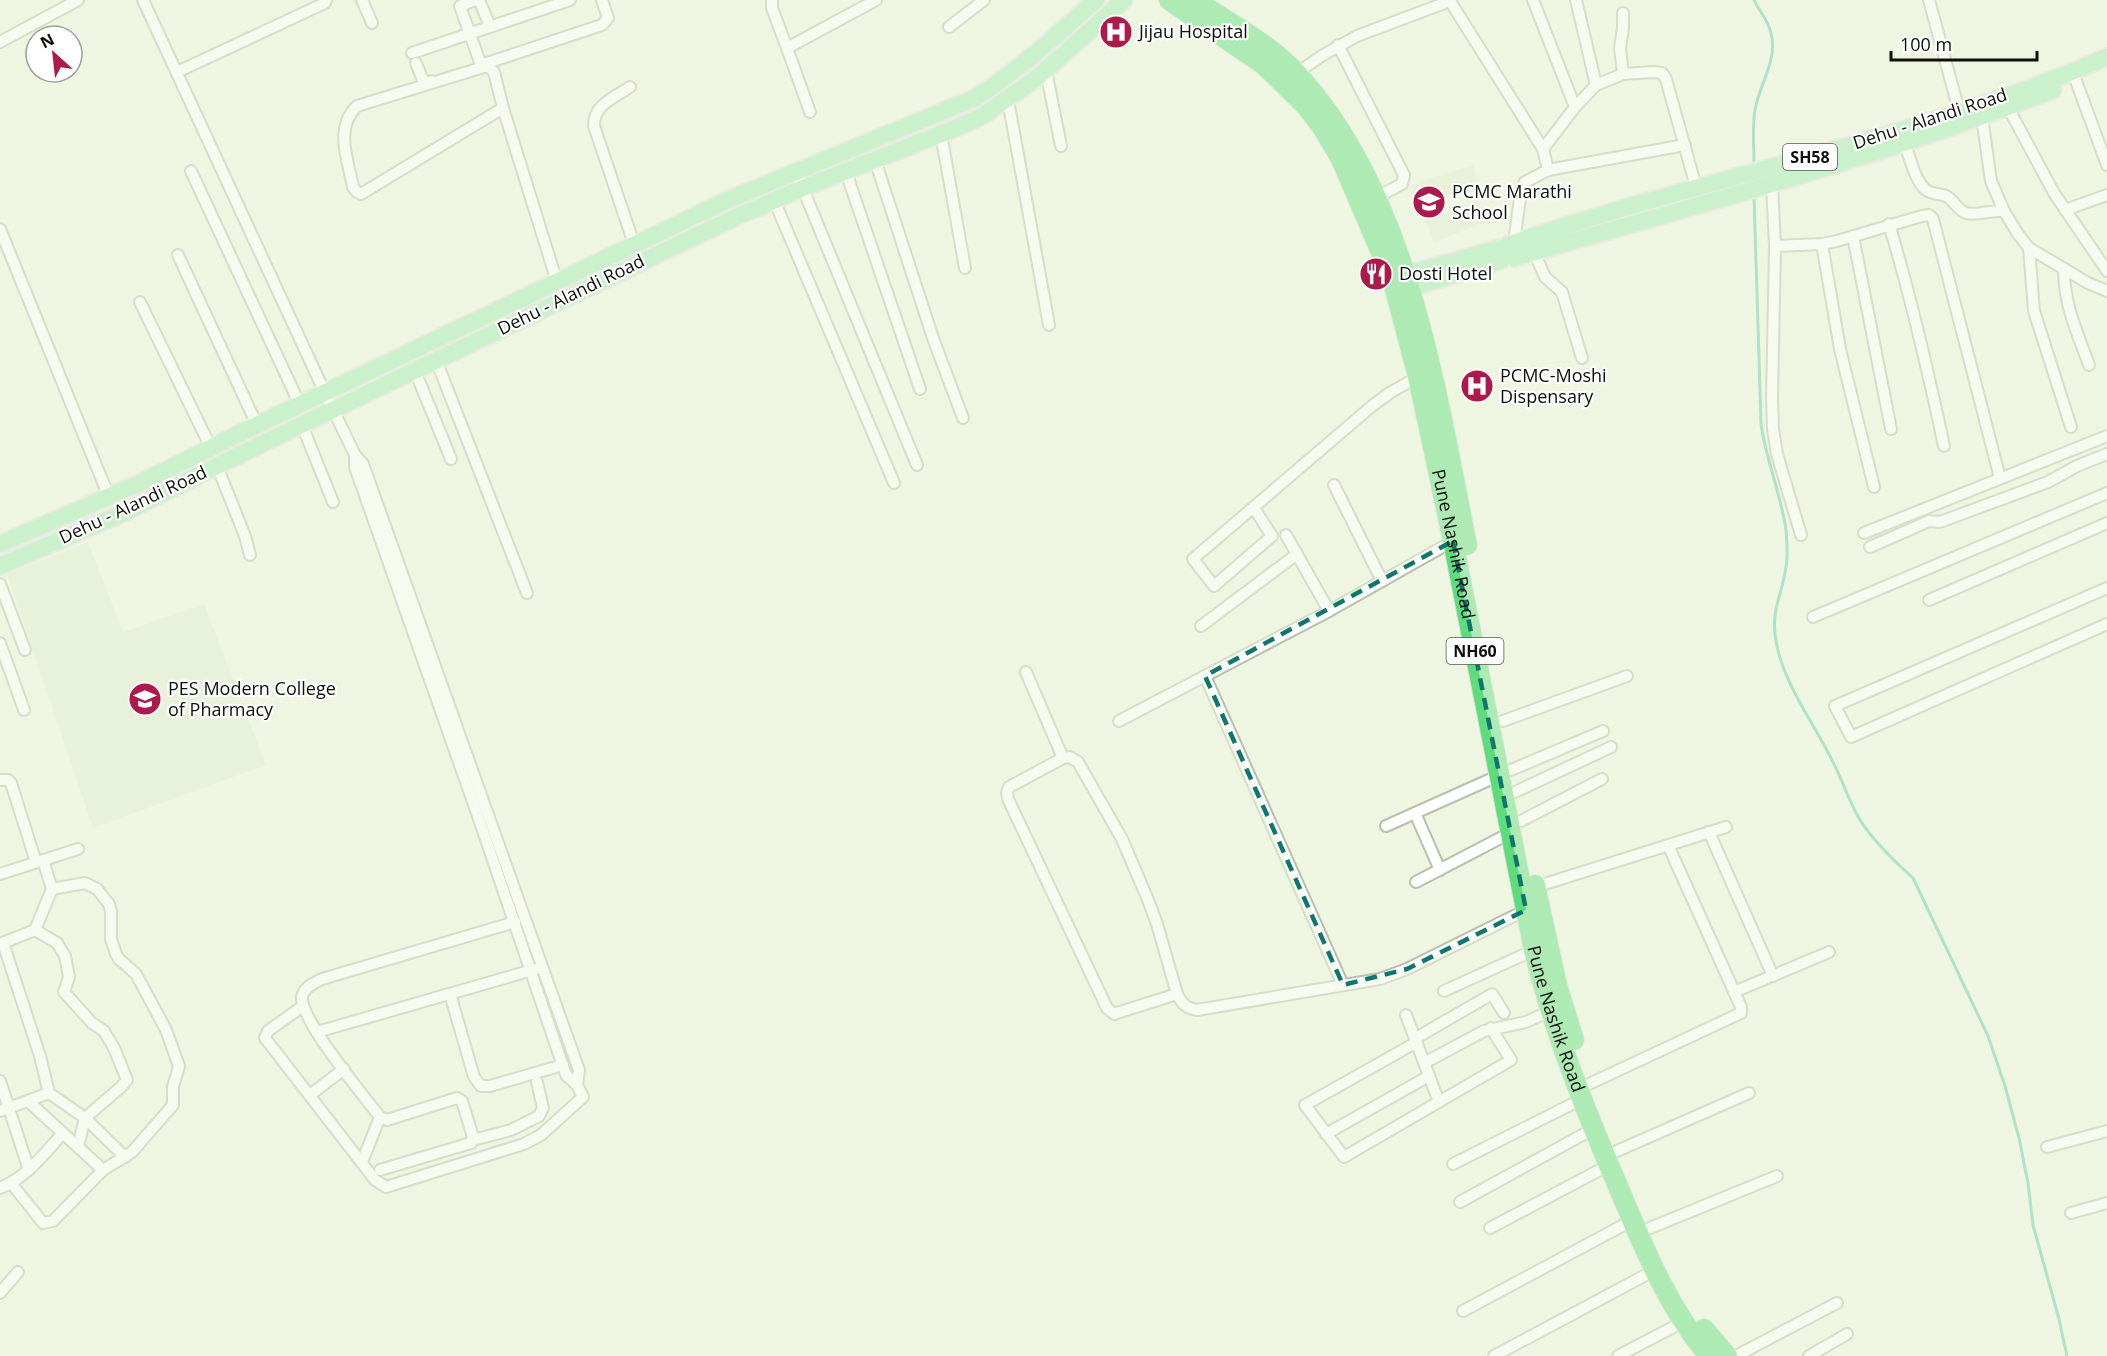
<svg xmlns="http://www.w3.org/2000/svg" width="2107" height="1356" font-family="'Open Sans',sans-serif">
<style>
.built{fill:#e1ecd1}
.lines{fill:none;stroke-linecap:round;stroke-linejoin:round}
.stream{stroke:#64c7aa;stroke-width:3}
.street-casing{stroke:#b8c0ac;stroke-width:14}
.primary-casing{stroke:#dddedd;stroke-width:20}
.highway-casing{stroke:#dddedd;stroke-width:22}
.street{stroke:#fff;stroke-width:10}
.primary{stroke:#9eeab0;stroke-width:16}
.highway{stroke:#5edc7c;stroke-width:20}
.marked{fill:none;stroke:#0f766e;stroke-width:4.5;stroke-dasharray:12 8;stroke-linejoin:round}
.labels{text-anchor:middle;stroke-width:4.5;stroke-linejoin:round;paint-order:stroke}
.shield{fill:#fff;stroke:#565853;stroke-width:1.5}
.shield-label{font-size:16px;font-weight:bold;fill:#0d1009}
.poi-label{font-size:18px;fill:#0d1009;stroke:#fff;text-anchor:start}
.street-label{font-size:18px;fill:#0d1009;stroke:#fff}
</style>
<rect width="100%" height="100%" fill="#eef6e2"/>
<g class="built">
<polygon points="1473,165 1477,182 1440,199 1444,214 1467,208 1466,204 1478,200 1481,208 1488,207 1494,219 1434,242 1411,185"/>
<polygon points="88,542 123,632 204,604 266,765 93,828 7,574"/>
</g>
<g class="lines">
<g class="stream">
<path d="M1754,0C1759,11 1768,20 1771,33C1778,60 1760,83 1755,109C1752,128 1754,146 1754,165"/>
<path d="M1754,196L1761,424C1766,460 1781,494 1786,530C1787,542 1788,556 1786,567C1783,591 1772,608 1775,634C1780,680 1813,721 1833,762C1843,781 1849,802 1860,820C1874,842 1894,861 1913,878L1988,1036L2005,1086L2019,1138L2028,1183L2033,1225L2059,1319L2067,1356"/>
</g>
<defs>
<g id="street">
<polyline points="143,0 325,393 355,455 363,464 579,1070 577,1085"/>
<polyline points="362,0 372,23"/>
<polyline points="475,0 460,6 481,65"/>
<polyline points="479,0 490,26"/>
<polyline points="772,0 772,8 787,48 876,0"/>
<polyline points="1533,0 1575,107 1543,149"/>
<polyline points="1576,0 1596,85"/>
<polyline points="1929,0 1961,118"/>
<polyline points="949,27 984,0"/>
<polyline points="0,42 78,0"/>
<polyline points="1338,45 1404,175 1402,184 1375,198"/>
<polyline points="787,48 810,112"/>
<polyline points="412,53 570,0"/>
<polyline points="416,63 424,83 432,81"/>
<polyline points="481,65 602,25 608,18 602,0"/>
<polyline points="1046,71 1061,146"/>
<polyline points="177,72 325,3 326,0"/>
<polyline points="1297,73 1323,55 1357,36 1450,1 1543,149 1548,170 1525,182 1521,190 1514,243"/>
<polyline points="1623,74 1653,72 1662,73 1666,79 1696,187"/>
<polyline points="2076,81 2107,165"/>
<path d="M630,87C615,97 593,105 594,126L634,244"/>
<polyline points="1008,100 1049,325"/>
<polyline points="2005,102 2054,193 2107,271"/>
<polyline points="1575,107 1596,85 1623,74 1620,48 1623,28 1623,13"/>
<path d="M503,108L494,72L487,66L357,106C334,128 348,160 353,187L357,192L361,194L503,108L557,282"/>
<polyline points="1982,117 1991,181 2004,211 2018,234 2029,248 2088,283 2107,291"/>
<polyline points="941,134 965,268"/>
<path d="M1904,142C1910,156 1914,180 1926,190C1933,195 1941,193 1948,197C1955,202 1958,210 1966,213C1975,216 1992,210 2004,211"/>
<polyline points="875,160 934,341 963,418"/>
<polyline points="1548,170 1685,145"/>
<polyline points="191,171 300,405"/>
<polyline points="796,172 917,465"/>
<polyline points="846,172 920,389"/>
<polyline points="1772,183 1775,246"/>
<polyline points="774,200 894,483"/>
<polyline points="2065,210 2107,195"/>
<path d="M1889,224C1911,297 1928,371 1944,446"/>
<polyline points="0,229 109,497"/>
<polyline points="1853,236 1891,429"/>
<polyline points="1822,244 1840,349 1874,487"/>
<polyline points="2029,248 2034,311 2071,427"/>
<polyline points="1534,252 1545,277 1562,292 1582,358"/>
<polyline points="178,255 257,425"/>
<path d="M2064,269C2064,305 2077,332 2089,365"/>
<polyline points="140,302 211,448"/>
<polyline points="436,360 527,593"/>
<polyline points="415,371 451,459"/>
<polyline points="302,425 333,502"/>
<polyline points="217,466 245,536 250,555"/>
<polyline points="1334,485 1382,581"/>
<polyline points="1254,508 1272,536 1214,586 1193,559 1372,406 1391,392 1418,377"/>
<polyline points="1864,533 2107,436"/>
<polyline points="1286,535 1329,611"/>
<polyline points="1801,535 1777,454 1773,429 1772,399 1775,246 1822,244 1837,241 1922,216 1929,215 1933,219 2000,478"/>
<polyline points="1870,547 1929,521 1940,522 2048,482 2077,466 2107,454"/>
<polyline points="0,584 25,650"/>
<polyline points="2107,588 1835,706 1851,737 2107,624"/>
<polyline points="1929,600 2107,523"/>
<polyline points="1813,617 2107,493"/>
<polyline points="1201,626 1297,554"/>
<polyline points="0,643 24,710"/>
<polyline points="1026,672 1063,758"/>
<polyline points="1205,676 1343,985"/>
<polyline points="1119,721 1329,611 1453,541"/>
<polyline points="1503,721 1627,676"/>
<polyline points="1511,770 1603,731"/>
<polyline points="0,780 8,780 11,783 36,862"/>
<polyline points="1515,792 1611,747"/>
<polyline points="1415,813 1440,870"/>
<polyline points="1521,821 1602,779"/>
<polyline points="1386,826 1500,775"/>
<polyline points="1709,832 1773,976"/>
<polyline points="0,874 78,849"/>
<polyline points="1416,882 1510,833"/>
<polyline points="1535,887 1726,827"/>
<polyline points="35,930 57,943 65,956 69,977 64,992 92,1023 104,1031 114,1048 127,1080 121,1087 85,1118 78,1147"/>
<polyline points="0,944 35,930 52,889 43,860"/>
<polyline points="1444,991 1534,950"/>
<polyline points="1734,992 1829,952"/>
<polyline points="450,994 474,1077 481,1086 490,1086 563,1065"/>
<path d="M1177,994L1120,1012L1114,1014L1107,1008L1008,799L1007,792L1009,787L1063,758L1070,757L1078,762L1122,839L1148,900L1157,924L1177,994C1182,1004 1186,1008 1197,1010L1380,979L1407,969L1526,910"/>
<polyline points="303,1006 268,1031 265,1038 375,1180 386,1187 524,1144 541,1135 583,1097 577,1085 566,1075 479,819 355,467 355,455"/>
<polyline points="1406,1015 1439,1102"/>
<polyline points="317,1032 536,969"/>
<polyline points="1416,1038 1492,994 1504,1013"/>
<polyline points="1417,1042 1305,1105 1344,1157 1511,1060 1491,1028"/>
<polyline points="1424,1063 1484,1031 1526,1022 1550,1011"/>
<polyline points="0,1081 29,1170"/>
<polyline points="1589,1084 1741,1013 1741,1007 1668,845"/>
<polyline points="49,1093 85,1118 125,1157"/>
<polyline points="310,1095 344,1069"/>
<polyline points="28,1101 103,1170"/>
<polyline points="0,1111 49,1093 40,1056 3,943"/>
<polyline points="1326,1134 1429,1076"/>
<polyline points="473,1140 511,1130 539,1116 543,1108 537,1082"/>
<polyline points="2047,1147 2107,1131"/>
<polyline points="1617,1151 1749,1093"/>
<polyline points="362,1162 380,1117"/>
<polyline points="1453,1164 1582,1099"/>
<path d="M380,1170L471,1143L473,1137L462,1101L457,1098L387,1120L380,1117C364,1096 300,1020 302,997C303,988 314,983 322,979L515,922"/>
<polyline points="11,1183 43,1223 53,1221 103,1170 132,1152 173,1105 173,1087 179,1066 166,1030 136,974 119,959 116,954 111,939 111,912 109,904 97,889 85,883 52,889"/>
<path d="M0,1188C26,1178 45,1153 63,1133"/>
<polyline points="1460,1202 1593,1129"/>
<polyline points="2071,1213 2107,1203"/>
<polyline points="1490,1228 1609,1165"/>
<polyline points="1650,1228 1777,1176"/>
<polyline points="0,1293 18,1272"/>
<polyline points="1463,1311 1633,1220"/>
<polyline points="1494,1356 1655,1270"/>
<polyline points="1618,1356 1683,1322"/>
<polyline points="1736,1356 1837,1303"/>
<polyline points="1809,1356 1847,1334"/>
</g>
<g id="primary">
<path d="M1508,245C1706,176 1915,141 2107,57"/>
<path d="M1514,258C1694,206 1877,158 2053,90"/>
<polyline points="1393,278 1501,248"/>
<polyline points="1397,292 1502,260"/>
<path d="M0,544L142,482L257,425L728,200L975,98C1019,70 1057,35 1096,0"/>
<polyline points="0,566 123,513 251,449 736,217 803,188 954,129 984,115 1038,77 1124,0"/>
</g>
<g id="highway">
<path id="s1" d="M1169,0L1264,65L1305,105L1322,127L1341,159L1392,278L1418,377L1453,541L1534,950C1554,1033 1586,1112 1620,1191C1644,1248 1668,1308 1709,1356"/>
<path d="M1195,0C1229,23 1270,44 1298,75C1408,194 1436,391 1467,545"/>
<polyline points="1535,885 1557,985 1574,1040"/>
<polyline points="1704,1329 1727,1356"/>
</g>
</defs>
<use href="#street" class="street-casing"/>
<use href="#primary" class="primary-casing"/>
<use href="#highway" class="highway-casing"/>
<use href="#street" class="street"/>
<use href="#primary" class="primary"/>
<use href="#highway" class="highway"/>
</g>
<path d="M0 0H2107V1356H0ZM1453,541L1526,910L1407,969L1343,985L1205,676Z" fill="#eef6e2" fill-opacity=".55" fill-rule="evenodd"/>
<path class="marked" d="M1453,541L1526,910L1407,969L1343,985L1205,676Z"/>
<defs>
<symbol id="hospital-disc" viewBox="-11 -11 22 22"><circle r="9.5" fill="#ac1a4c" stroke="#fff"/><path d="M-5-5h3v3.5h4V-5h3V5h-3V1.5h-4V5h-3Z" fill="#fff"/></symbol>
<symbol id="school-disc" viewBox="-11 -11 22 22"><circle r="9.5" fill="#ac1a4c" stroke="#fff"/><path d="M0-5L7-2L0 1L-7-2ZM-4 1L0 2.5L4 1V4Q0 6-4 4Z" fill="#fff"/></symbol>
<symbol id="restaurant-disc" viewBox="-11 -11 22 22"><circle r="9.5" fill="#ac1a4c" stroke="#fff"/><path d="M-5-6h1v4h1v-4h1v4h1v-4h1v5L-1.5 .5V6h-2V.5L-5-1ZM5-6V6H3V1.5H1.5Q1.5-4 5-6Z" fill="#fff"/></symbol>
<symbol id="university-disc" viewBox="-11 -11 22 22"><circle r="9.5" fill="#ac1a4c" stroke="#fff"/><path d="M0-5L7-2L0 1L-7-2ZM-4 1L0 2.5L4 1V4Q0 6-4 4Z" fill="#fff"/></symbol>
</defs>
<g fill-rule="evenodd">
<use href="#hospital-disc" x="1097" y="13" width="38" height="38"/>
<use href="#school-disc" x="1410" y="183" width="38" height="38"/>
<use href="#restaurant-disc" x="1357" y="255" width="38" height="38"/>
<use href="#hospital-disc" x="1458" y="367" width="38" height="38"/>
<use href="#university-disc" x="126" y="680" width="38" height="38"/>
</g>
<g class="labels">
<g class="shield">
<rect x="1783" y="144" width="54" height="26" rx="4.5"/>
<rect x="1446.5" y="638" width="57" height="26" rx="4.5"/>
</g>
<g class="shield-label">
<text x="1810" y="163">SH58</text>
<text x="1475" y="657">NH60</text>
</g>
<g class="poi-label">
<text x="1139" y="38">Jijau Hospital</text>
<text x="1452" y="198">PCMC Marathi<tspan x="1452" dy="21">School</tspan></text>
<text x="1399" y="280">Dosti Hotel</text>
<text x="1500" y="382">PCMC-Moshi<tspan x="1500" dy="21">Dispensary</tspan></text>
<text x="168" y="695">PES Modern College<tspan x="168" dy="21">of Pharmacy</tspan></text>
</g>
<g class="street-label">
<text transform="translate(1930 119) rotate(-18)" y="6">Dehu - Alandi Road</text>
<text transform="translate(571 295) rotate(-26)" y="6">Dehu - Alandi Road</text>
<text transform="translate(133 505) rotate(-25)" y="6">Dehu - Alandi Road</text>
<text dy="6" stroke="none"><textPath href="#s1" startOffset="640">Pune Nashik Road</textPath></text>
<text dy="6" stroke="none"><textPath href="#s1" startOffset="1126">Pune Nashik Road</textPath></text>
</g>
</g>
<g transform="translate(54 54) rotate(333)"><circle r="28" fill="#ffffff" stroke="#9e9f9d" stroke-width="1.5"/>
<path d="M0-4.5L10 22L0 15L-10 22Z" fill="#ac1a4c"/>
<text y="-9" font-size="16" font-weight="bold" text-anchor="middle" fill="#0d1009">N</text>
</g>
<path d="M1891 51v9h146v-9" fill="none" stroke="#0d1009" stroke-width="3"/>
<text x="1900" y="51" font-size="18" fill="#0d1009" stroke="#ffffff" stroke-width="4.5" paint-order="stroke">100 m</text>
</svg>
